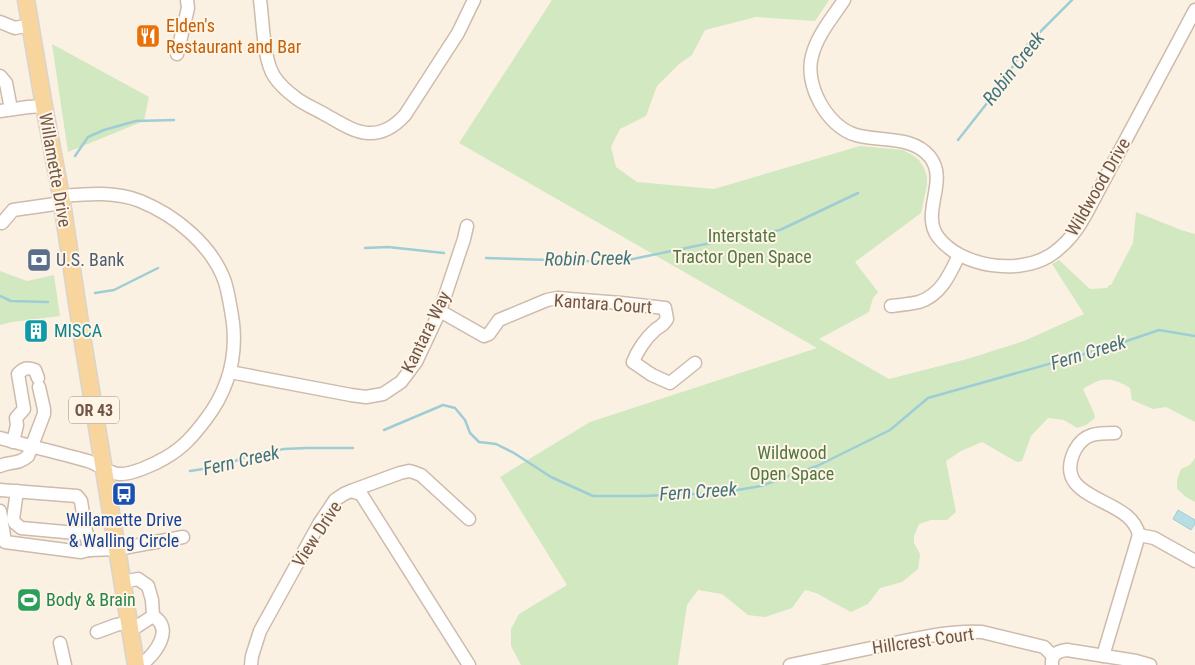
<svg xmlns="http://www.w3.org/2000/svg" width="1195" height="665" font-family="'Roboto Condensed',sans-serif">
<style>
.green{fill:#d1e8c1}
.water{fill:#b7dee3;stroke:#9ecdd5}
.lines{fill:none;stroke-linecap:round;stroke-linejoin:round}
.stream{stroke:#9ecdd5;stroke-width:2.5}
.minor-casing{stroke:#cebbac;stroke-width:15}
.major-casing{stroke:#dad3d0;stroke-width:19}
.minor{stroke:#fff;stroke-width:12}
.major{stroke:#f8d59c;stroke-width:16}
.labels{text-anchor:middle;stroke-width:4;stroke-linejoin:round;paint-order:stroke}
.shield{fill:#fef5e7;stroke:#9b8678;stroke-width:1}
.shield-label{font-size:16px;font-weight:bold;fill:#715749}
.food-label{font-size:18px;fill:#c56008;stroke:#fef5e7;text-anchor:start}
.street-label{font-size:18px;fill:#715749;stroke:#fef5e7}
.park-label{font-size:18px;fill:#527742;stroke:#fef5e7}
.service-label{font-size:18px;fill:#4e5e75;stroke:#fef5e7;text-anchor:start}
.culture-label{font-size:18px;fill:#0d838f;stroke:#fef5e7;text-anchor:start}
.transit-label{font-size:18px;fill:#164399;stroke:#fef5e7}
.leisure-label{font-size:18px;fill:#27864d;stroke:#fef5e7;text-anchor:start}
.water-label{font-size:19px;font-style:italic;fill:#41747e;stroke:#fef5e7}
</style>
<rect width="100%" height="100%" fill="#fbf1e2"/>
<g class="green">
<path d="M552,0H829L815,21L756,17L705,30L692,55L679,64L657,86L646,116L620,129L611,147L616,167L637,182L714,189L860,146L903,150L914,156L919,160L924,168L927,177V185L921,213L855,262L878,292L873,298L869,312L819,339L889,379L967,359L1024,341L1084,314L1052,264L1059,260L1090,289L1107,288L1109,285H1111L1133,243L1136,212L1181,230L1195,234V422L1166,407L1153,409L1132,400L1130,388C1110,376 1102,377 1083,389L1094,413L1095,418L1086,425L1077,428L1064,420L1048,418L1031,436L1022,461L1018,462L1015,461L982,442L961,451L946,461L956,512L947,520H931L919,524L914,536V543L920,554L918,569L902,582L880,588L868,604L851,612L816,593L805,590L792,608L765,617L748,615L722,594L698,590L687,605L678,665H521L511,646V629L519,614L567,585L500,477L590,422L817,348L459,143Z"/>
<polygon points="52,44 149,97 144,121 68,152"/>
<polygon points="0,271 27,281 54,275 60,316 12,322 0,325"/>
<polygon points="1195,458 1195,502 1186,497 1177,489 1177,480 1181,469 1190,465"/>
</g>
<polygon class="water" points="1178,510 1195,520 1195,524 1191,530 1173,519"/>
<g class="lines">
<g class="stream">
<polyline points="958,140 995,93 1027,45 1072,0"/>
<polyline points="75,156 88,137 104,130 136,121 174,120"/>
<polyline points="365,248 388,247 444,253"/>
<polyline points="486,258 618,262 730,239 780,230 858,193"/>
<polyline points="95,293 114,290 158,268"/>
<polyline points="0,296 11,301 48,302"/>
<polyline points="384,430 443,405 455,408 465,420 470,433 479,442 496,444 514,453 551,477 593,496 641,496 720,493 761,486 817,466 890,430 928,398 1109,347 1159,330 1195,336"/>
<polyline points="190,471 223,466 252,454 284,449 307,448 353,448"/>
</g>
<defs>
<g id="minor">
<path d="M260,0C263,20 263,59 274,76C279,84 288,92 296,98C305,105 316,109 326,115C339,122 353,132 368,133C383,134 395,126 405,115L458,33L474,0"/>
<path d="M844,0C833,17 817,35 812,56C804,84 827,127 856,135C880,142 912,135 930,157C949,181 920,213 938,237C961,267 1017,275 1049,256C1065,246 1077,231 1086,214L1195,10"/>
<polyline points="0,22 15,28 30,25"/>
<polyline points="177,54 188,8 187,0"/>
<polyline points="0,76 6,83 11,109"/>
<polyline points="0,111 28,107 44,106"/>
<polyline points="2,223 13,210 62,203"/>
<path d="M891,306C900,305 910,304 919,302C941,295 950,274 959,255"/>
<path d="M440,311L484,336L489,334L499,320L547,300L557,298L621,303L665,308L667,319C662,327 661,325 655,330C646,338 637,351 633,362L652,375L670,383L695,363"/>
<polyline points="230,372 351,395 366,397 383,394 401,382 416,362 440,311 464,239 467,226"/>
<path d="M1115,433C1097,433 1084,433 1075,450C1054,492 1105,497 1127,516C1133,521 1137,527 1139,535"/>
<path d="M0,438C29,446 59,453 88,461C97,464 111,474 119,474C131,475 155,464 165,458C183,448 194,435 206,419C228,390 237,359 233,323C231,309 229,296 225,282C212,245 175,215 140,201C115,191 86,194 61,196"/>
<path d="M13,442L17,425L16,418L24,409L18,374C24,368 27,367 35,370L38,378"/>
<path d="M0,466C11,461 18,465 28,456L44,414V409L39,387"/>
<polyline points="0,490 77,496 81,501 89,550"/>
<polyline points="17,491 13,519 15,523 21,528 87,534"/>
<polyline points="351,491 400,473 409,471 413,472 421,475 469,519"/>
<polyline points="0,511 5,542 81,552 89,550 117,549 183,537"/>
<polyline points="1139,535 1154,538 1195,561"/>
<polyline points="122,582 138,579 148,586 152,600 153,616"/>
<path d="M130,631L153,616C175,629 155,654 141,665"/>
<polyline points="97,632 116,625 129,622"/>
<polyline points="60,643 65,665"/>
<polyline points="1103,656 1139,535"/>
<polyline points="251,665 252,656 260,631 319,524 335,500 344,494 351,491 361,494 469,665"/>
<path d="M790,665C825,658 860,650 895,643C923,637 953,630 982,632L1044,647L1053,656"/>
<path d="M1052,665C1051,655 1057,651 1067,650L1136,661L1150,665"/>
</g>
<polyline id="major" points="26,0 44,106 61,196 82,336 136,665"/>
</defs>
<use href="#minor" class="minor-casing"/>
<use href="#major" class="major-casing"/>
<use href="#minor" class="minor"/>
<use href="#major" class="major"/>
</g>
<defs>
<symbol id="restaurant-square" viewBox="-11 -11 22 22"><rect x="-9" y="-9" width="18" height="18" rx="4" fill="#e8710a" stroke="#fef5e7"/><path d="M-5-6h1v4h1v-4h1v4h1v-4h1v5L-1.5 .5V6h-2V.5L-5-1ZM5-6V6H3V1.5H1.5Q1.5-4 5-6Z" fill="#fff"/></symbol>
<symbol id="bank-square" viewBox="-11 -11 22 22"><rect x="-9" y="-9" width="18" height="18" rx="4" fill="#5c6f8a" stroke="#fef5e7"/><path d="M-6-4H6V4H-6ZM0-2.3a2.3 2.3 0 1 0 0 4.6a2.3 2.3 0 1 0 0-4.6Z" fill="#fff"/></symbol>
<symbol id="building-square" viewBox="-11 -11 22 22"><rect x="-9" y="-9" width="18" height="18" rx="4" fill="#0f9aa8" stroke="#fef5e7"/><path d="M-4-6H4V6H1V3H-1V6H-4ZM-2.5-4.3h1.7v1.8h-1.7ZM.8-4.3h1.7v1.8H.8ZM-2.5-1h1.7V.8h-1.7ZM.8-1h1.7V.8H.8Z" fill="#fff"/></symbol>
<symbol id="bus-square" viewBox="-11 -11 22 22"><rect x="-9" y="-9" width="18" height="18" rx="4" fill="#1a4fb4" stroke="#fef5e7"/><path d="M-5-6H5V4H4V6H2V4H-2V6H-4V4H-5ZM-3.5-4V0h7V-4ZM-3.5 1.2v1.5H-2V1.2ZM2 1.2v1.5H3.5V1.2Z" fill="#fff"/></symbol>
<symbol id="stadium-square" viewBox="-11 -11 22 22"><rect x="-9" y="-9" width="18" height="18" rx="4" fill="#2e9e5b" stroke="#fef5e7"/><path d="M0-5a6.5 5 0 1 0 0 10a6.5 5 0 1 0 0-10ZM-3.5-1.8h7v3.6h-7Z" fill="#fff"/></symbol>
</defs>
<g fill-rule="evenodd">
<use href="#restaurant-square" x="134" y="22" width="28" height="28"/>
<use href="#bank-square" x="25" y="246" width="28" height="28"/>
<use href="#building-square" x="22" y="317" width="28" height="28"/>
<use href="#bus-square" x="110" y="480" width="28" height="28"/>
<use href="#stadium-square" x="15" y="586" width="28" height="28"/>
</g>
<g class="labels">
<rect class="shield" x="69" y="396.5" width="50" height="27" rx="4"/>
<g class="shield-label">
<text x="94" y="416">OR 43</text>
</g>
<g class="food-label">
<text x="166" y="32">Elden's<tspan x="166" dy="21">Restaurant and Bar</tspan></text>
</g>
<g class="street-label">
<text transform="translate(55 170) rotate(80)" y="6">Willamette Drive</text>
<text transform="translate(1098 187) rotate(-60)" y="6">Wildwood Drive</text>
<text transform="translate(603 304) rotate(4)" y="6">Kantara Court</text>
<text transform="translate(426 332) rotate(-64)" y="6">Kantara Way</text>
<text transform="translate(317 534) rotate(-57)" y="6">View Drive</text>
<text transform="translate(923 641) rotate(-8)" y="6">Hillcrest Court</text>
</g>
<g class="park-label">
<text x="742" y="242">Interstate<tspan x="742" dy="21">Tractor Open Space</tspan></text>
<text x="792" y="459">Wildwood<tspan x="792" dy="21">Open Space</tspan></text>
</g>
<g class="service-label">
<text x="56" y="266">U.S. Bank</text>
</g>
<g class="culture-label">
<text x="54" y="337">MISCA</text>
</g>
<g class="transit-label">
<text x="124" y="526">Willamette Drive<tspan x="124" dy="21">&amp; Walling Circle</tspan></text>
</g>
<g class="leisure-label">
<text x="46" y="606">Body &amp; Brain</text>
</g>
<g class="water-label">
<text transform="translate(1013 68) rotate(-52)" y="7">Robin Creek</text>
<text transform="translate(588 258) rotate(-1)" y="7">Robin Creek</text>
<text transform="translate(1088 352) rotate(-17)" y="7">Fern Creek</text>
<text transform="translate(241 460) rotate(-13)" y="7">Fern Creek</text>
<text transform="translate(698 491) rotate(-4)" y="7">Fern Creek</text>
</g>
</g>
</svg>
